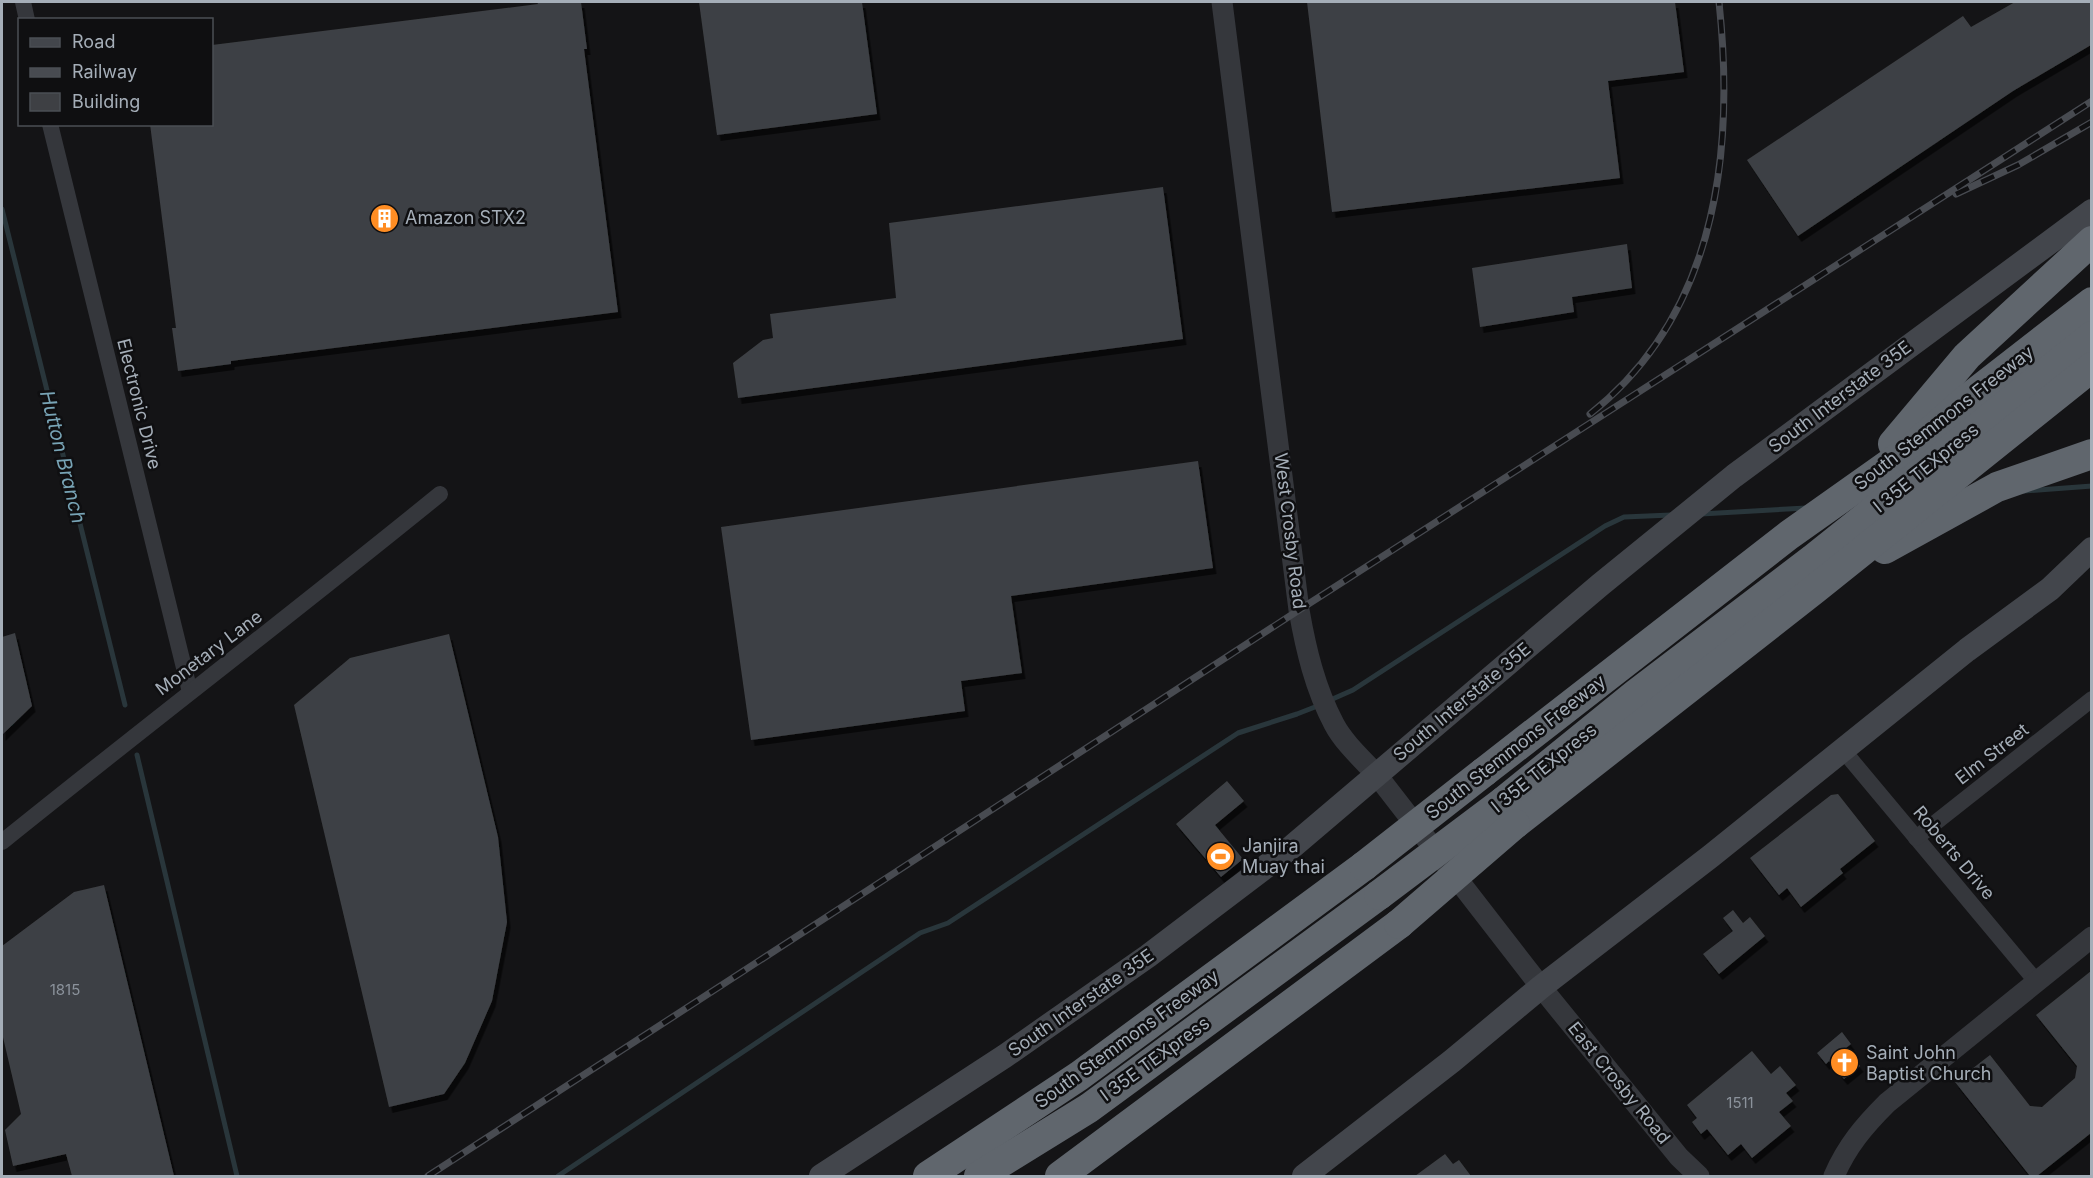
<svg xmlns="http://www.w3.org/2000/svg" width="2093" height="1178" font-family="Inter,sans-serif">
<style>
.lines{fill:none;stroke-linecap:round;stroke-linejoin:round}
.stream{stroke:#29363b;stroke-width:5}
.building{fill:#3e4044;filter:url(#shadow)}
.minor{stroke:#35373c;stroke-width:16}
.tertiary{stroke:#35373c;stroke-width:21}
.secondary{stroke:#43464c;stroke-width:24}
.motorway{stroke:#60666d;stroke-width:30}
.rail-casing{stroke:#484b51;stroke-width:7}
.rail{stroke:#0f0f11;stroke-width:4.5;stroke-dasharray:14;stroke-linecap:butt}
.motorway-bridge{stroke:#60666d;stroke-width:30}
.labels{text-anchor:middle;stroke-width:5;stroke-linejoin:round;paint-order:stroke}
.number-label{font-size:15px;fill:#8b929b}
.poi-label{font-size:18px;fill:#a5aeb8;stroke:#0f0f11;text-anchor:start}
.street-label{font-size:18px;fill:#a5aeb8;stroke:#0f0f11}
.water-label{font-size:20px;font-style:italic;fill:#78a4b6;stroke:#0f0f11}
</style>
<defs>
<filter id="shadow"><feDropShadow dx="3.5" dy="6" stdDeviation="0" flood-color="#0009"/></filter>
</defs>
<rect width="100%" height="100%" fill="#141416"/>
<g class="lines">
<g class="stream">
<polyline points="2,209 125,705"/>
<polyline points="2024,491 2092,486"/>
<polyline points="1701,514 1806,508"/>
<polyline points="1328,701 1353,690 1605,526 1624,517 1671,515"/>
<polyline points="137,755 237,1176"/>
<polyline points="558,1176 920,933 948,923 1238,733 1297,714 1320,705"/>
</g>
</g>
<g class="building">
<polygon points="537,2 581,2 587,49 584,49 618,312 231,361 231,364 178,371 172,328 176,328 150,124 212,124 212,45 538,4"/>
<polygon points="699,2 862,2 877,114 717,135"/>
<polygon points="1307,2 1675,2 1684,72 1608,81 1620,178 1332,212"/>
<polygon points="2015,2 2091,2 2091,45 2013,91 1798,236 1747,160 1963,16 1971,27"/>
<polygon points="1163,187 1183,339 738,398 733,363 763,340 773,338 770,314 896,298 889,223"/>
<polygon points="1627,244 1632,288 1572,297 1574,312 1480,327 1472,268"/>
<polygon points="1198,461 1213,568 1011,596 1022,673 961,681 965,711 751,740 721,527"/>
<polygon points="15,633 32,706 2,735 2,637"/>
<polygon points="449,634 498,837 507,922 492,1001 465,1063 444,1094 389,1107 294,705 350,658"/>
<polygon points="1227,781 1244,801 1215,825 1243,859 1221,877 1176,824"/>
<polygon points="1838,794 1875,841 1840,869 1843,873 1801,907 1787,888 1779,895 1750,858 1831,795"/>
<polygon points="104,885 174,1176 72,1176 66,1154 13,1166 5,1130 21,1114 2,1033 2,946 74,892"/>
<polygon points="1733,910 1743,923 1750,917 1765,936 1719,974 1703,954 1733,931 1723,918"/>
<polygon points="2091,971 2091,1133 2037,1176 2030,1176 1955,1082 1990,1055 2030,1106 2042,1107 2075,1078 2077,1066 2036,1015"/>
<polygon points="1842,1032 1851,1044 1846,1048 1860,1066 1844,1079 1829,1061 1826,1064 1817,1053"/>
<polygon points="1752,1051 1771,1074 1780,1066 1796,1085 1786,1093 1793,1101 1779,1112 1791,1126 1752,1158 1741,1144 1728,1155 1707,1129 1701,1134 1692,1122 1697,1118 1687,1105"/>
<polygon points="1445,1154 1453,1164 1459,1160 1471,1176 1415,1176"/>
</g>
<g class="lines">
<g class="minor">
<polyline points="23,2 27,20"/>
<polyline points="50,124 190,692"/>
<polyline points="1842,749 2036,981"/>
<polyline points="1916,838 2092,699"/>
<path d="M2,842C147,725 295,612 440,494"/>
</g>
<g class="tertiary">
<path d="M1222,2L1299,610C1306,650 1315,688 1334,724C1344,743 1362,759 1376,774L1541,987L1679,1157L1699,1176"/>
<path d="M1834,1176C1847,1146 1864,1126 1887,1103L2092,937"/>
</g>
<g class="secondary">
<polyline points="821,1176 1005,1056 1148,956 1293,846 1600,585 1734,476 2092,211"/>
<polyline points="1304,1176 1452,1061 1541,987 1711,856 1967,650 2050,589 2092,549"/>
</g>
<g class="motorway">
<polyline points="1893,444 1967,356 2092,241"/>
<polyline points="1885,549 1997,487 2092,454"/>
<polyline points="1484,772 1789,535 1909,450 1967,399 2092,302"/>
<polyline points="1504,801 1636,694 1813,559 2092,336"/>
<polyline points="1515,824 1815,589 2092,367"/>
<polyline points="928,1176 1079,1076 1364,866"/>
<polyline points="979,1176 1089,1108 1379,895"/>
<polyline points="1060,1176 1399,924"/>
</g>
<defs>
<g id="rail">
<polyline points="1956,194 2018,165 2092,122"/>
<path d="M1590,414C1717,314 1735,152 1719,2"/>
<polyline points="428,1176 1299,610 2092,101"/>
</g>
</defs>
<use href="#rail" class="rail-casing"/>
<use href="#rail" class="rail"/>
<g class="motorway-bridge">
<polyline points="1364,866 1484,772"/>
<polyline points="1379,895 1504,801"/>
<polyline points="1399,924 1515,824"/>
</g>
</g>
<defs>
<symbol id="building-disc" viewBox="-11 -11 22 22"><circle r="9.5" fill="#ff8d23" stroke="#0f0f11"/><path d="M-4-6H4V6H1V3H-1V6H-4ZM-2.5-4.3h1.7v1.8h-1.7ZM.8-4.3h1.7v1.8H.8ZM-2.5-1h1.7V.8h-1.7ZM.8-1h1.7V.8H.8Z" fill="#fff"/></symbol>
<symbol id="stadium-disc" viewBox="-11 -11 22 22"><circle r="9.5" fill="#ff8d23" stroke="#0f0f11"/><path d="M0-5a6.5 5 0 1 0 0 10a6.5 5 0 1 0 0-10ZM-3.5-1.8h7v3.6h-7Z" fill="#fff"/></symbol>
<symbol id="church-disc" viewBox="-11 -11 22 22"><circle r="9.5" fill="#ff8d23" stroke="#0f0f11"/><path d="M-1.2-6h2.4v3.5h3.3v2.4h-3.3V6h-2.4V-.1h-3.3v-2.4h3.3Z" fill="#fff"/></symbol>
</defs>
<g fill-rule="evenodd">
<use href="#building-disc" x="368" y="202" width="33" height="33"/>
<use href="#stadium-disc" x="1204" y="840" width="33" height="33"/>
<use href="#church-disc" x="1828" y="1046" width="33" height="33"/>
</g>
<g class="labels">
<g class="number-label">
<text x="65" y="995">1815</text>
<text x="1740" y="1108">1511</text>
</g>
<g class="poi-label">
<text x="405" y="224">Amazon STX2</text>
<text x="1242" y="852">Janjira<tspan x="1242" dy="21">Muay thai</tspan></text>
<text x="1866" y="1059">Saint John<tspan x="1866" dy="21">Baptist Church</tspan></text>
</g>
<g class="street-label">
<text transform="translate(1840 397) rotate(-37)" y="6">South Interstate 35E</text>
<text transform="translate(139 404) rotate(76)" y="6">Electronic Drive</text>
<text transform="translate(1944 418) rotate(-38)" y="6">South Stemmons Freeway</text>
<text transform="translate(1926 468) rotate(-39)" y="6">I 35E TEXpress</text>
<text transform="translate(1290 531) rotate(83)" y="6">West Crosby Road</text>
<text transform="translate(209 653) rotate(-37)" y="6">Monetary Lane</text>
<text transform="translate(1462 702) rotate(-40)" y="6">South Interstate 35E</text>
<text transform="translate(1516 747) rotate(-38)" y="6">South Stemmons Freeway</text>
<text transform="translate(1992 754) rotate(-38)" y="6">Elm Street</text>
<text transform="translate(1544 768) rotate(-39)" y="6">I 35E TEXpress</text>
<text transform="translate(1954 853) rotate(50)" y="6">Roberts Drive</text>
<text transform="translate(1081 1003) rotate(-35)" y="6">South Interstate 35E</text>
<text transform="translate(1127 1039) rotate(-36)" y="6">South Stemmons Freeway</text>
<text transform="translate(1155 1059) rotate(-36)" y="6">I 35E TEXpress</text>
<text transform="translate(1619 1083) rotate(51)" y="6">East Crosby Road</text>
</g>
<g class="water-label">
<text transform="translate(63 457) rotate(76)" y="7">Hutton Branch</text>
</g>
</g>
<rect width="2093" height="1178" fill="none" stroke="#a5aeb8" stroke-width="6"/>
<rect x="18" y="18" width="195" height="108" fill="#0f0f11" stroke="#4b4f54" stroke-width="1.5"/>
<rect x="30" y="38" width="30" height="9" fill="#43464c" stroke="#4b4f54" stroke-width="1.5"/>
<text x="72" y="48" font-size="18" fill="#a5aeb8">Road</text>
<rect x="30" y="68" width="30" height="9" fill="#484b51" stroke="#4b4f54" stroke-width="1.5"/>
<text x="72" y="78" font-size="18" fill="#a5aeb8">Railway</text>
<rect x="30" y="93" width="30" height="18" fill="#3e4044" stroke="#4b4f54" stroke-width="1.5"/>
<text x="72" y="108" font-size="18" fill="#a5aeb8">Building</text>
</svg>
